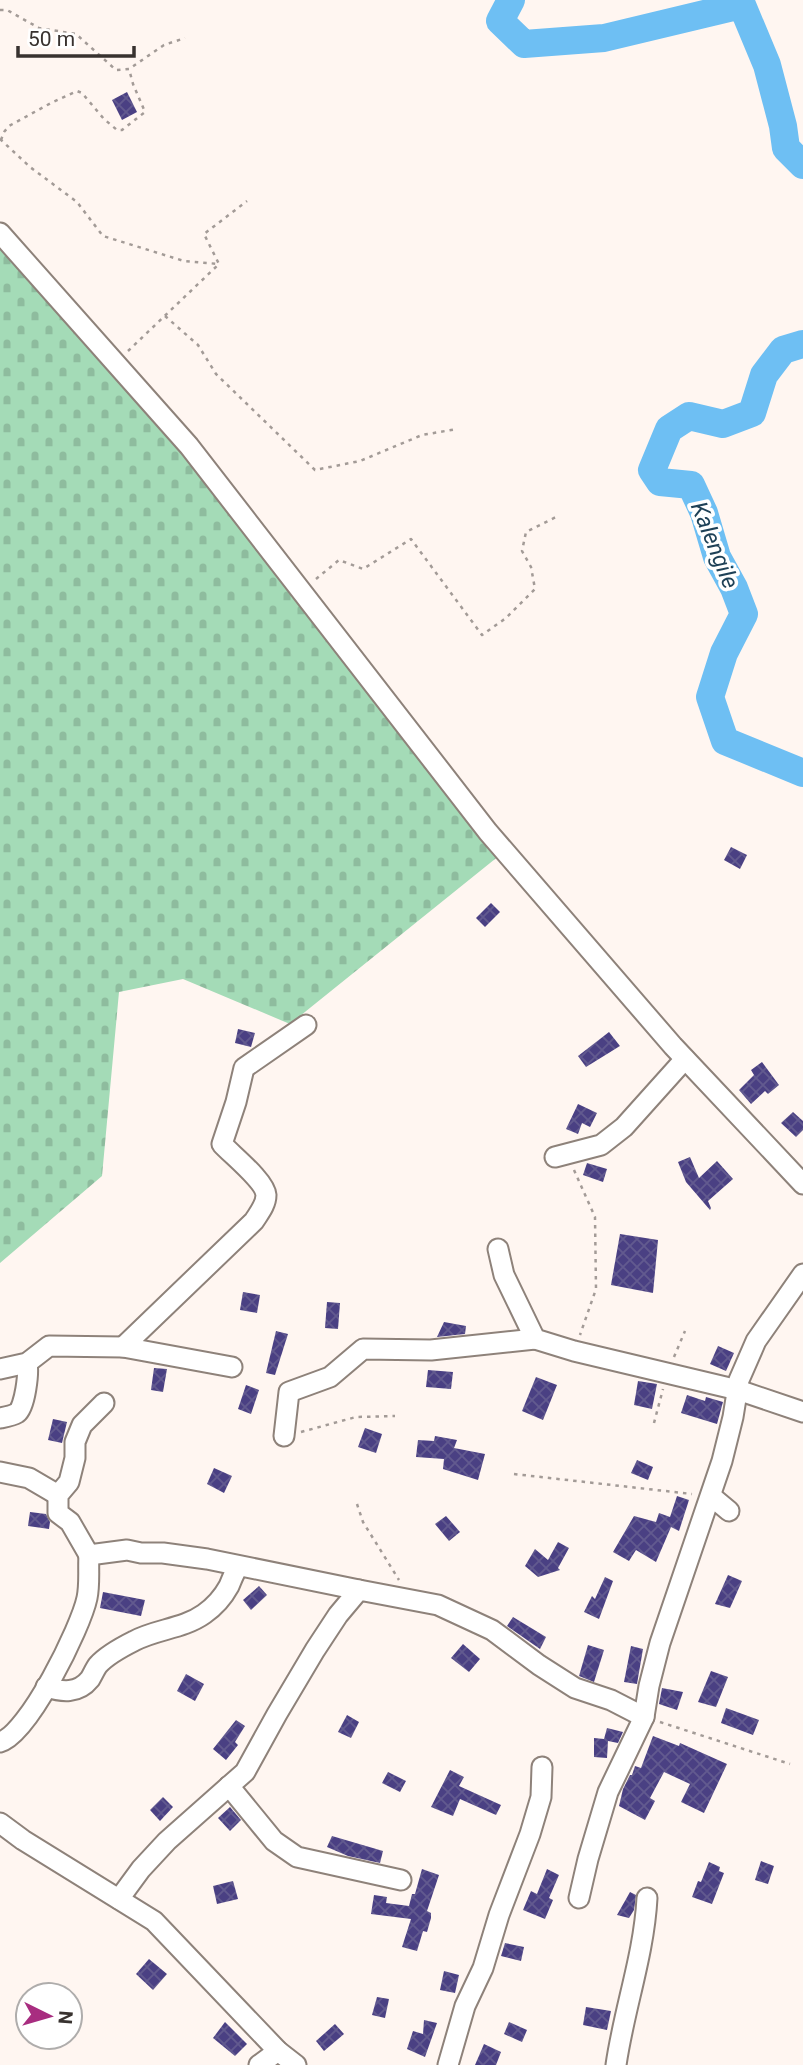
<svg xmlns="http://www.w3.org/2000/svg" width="803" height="2065" font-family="Roboto,sans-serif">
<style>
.cemetery{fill:url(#cemetery-stones)}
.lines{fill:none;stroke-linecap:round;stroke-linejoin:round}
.river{stroke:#6ebff3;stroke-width:28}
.building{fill:url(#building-cross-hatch)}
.minor-casing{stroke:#8e827a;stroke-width:23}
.path{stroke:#a39b97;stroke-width:2.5;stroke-dasharray:3.5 5;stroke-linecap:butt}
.minor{stroke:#fff;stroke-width:19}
.labels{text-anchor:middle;stroke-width:7;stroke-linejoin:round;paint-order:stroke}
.water-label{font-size:23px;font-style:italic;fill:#1e4157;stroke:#fff}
</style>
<defs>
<pattern id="cemetery-stones" width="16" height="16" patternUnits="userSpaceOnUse" patternTransform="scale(1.75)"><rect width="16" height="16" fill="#a4dbb7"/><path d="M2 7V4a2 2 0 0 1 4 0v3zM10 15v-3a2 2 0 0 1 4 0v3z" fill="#8ebc9e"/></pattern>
<pattern id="building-cross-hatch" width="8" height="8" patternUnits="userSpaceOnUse" patternTransform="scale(1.75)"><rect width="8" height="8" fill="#4a4083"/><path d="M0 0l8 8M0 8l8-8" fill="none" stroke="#625a8f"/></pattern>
</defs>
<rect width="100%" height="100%" fill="#fff6f1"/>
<polygon class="cemetery" points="0,245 185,453 500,855 290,1024 183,979 119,992 102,1176 0,1263"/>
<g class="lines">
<g class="river">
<polyline points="511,0 500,21 524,44 604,38 742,5 767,65 783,126 786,148 803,165"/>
<polyline points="803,344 783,350 764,375 752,413 723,424 689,416 669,429 652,470 660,482 691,485 704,513 717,557 734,588 744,614 724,653 710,697 725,741 803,773"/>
</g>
</g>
<g class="building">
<polygon points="127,92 137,112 122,120 112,100"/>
<polygon points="731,847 747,855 740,869 724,860"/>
<polygon points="491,903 500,912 485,927 476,918"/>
<polygon points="238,1029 255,1033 251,1047 235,1043"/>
<polygon points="609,1032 620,1046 586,1067 578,1056"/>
<polygon points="762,1062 779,1085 768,1094 765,1091 751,1104 739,1090 754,1075 751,1070"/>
<polygon points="578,1104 597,1113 590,1127 582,1123 578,1134 566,1129"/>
<polygon points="793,1112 803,1121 803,1130 796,1137 781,1123"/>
<polygon points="690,1157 699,1178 717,1161 733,1179 708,1201 711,1208 710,1210 686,1182 678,1162"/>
<polygon points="587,1163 607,1169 603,1182 583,1175"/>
<polygon points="620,1234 658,1240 653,1293 611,1285"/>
<polygon points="243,1292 260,1295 257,1313 240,1310"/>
<polygon points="327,1302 340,1303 338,1329 325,1328"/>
<polygon points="444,1322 466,1326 465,1334 437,1337"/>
<polygon points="276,1331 288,1334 275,1375 266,1373"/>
<polygon points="718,1346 734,1353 726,1371 710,1364"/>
<polygon points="154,1368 167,1369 163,1392 151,1390"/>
<polygon points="428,1370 453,1372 451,1389 426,1387"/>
<polygon points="536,1377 557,1385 543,1420 522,1411"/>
<polygon points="638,1381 657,1384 652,1409 634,1405"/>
<polygon points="246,1385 259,1390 251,1414 238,1409"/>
<polygon points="687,1395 705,1401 706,1397 723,1402 717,1424 681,1413"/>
<polygon points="53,1419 67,1422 62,1443 48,1440"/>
<polygon points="365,1428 382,1434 376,1453 358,1447"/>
<polygon points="435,1436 457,1440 454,1448 485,1454 478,1480 443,1469 444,1459 416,1457 418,1440 434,1441"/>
<polygon points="637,1460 653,1467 648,1480 631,1473"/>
<polygon points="214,1468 232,1476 224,1493 207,1484"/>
<polygon points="677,1496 689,1500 679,1531 671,1527 656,1562 636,1550 629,1561 613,1552 634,1516 656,1522 659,1513 670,1517"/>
<polygon points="30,1512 46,1514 50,1522 49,1529 28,1526"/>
<polygon points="446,1516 460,1532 449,1541 435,1524"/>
<polygon points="558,1542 569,1548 558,1568 560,1570 538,1577 525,1566 535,1549 548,1560"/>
<polygon points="728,1575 742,1581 730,1608 715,1604"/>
<polygon points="605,1577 613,1581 599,1619 584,1612 592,1596 595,1599"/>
<polygon points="259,1586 267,1595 251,1610 243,1600"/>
<polygon points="103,1592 145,1600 141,1616 100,1608"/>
<polygon points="513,1617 546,1637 540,1649 507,1626"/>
<polygon points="463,1644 480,1659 469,1672 451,1658"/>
<polygon points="588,1645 604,1650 594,1682 579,1676"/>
<polygon points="631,1646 643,1649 637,1684 624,1682"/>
<polygon points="711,1671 728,1677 716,1707 698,1702"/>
<polygon points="186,1674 204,1684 195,1701 177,1691"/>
<polygon points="662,1688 683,1692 677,1710 659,1704"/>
<polygon points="726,1708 759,1720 753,1735 721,1723"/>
<polygon points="347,1715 359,1722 351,1738 338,1732"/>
<polygon points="236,1720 245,1726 235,1742 238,1745 226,1760 213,1749"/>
<polygon points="607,1728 623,1732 618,1743 608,1741 607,1758 594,1757 594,1738 604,1739"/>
<polygon points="653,1736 679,1746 680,1743 727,1764 704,1813 681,1802 690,1784 664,1772 650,1798 655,1801 645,1820 619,1806 623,1789 630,1775 632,1775 635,1766 641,1768"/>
<polygon points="450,1770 464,1777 459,1786 501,1805 496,1815 460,1799 453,1816 431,1807"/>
<polygon points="388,1772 406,1781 400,1792 382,1783"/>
<polygon points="163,1797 173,1807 160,1821 150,1810"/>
<polygon points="230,1807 241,1820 230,1831 218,1818"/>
<polygon points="332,1836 383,1851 380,1863 348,1856 327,1847"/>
<polygon points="761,1861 774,1866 768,1884 755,1880"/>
<polygon points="709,1862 720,1867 719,1871 724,1873 712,1904 692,1897 698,1881 701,1882"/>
<polygon points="422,1869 439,1875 427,1911 431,1913 431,1918 427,1932 423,1931 417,1951 402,1947 411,1919 371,1914 374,1895 387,1897 386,1903 409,1906 412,1894 415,1894"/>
<polygon points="547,1869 559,1875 549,1898 553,1900 545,1919 523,1910 531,1891 537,1894"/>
<polygon points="233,1881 238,1899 217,1904 213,1886"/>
<polygon points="630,1892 636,1895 634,1910 629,1918 617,1915"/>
<polygon points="505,1943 524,1947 521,1961 501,1956"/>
<polygon points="149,1959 167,1974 153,1990 136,1974"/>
<polygon points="444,1971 459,1975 455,1993 440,1990"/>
<polygon points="377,1997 389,1999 385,2018 372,2015"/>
<polygon points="586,2007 611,2011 607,2030 583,2025"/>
<polygon points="424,2020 437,2023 425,2057 407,2049 413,2031 423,2034"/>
<polygon points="225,2022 247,2044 235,2056 213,2038"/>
<polygon points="509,2022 527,2030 522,2042 504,2034"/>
<polygon points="335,2024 344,2034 324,2051 316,2041"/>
<polygon points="484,2044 501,2052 496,2065 475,2065"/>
</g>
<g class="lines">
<defs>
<g id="minor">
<polyline points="0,233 189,446 488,832 673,1046 803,1184"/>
<polyline points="555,1157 601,1145 624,1127 685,1059"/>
<polyline points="498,1249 504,1275 535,1339 574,1351 738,1390 803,1412"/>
<path d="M123,1347L254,1221C259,1213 266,1205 266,1195C265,1181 232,1155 222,1144L236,1102L244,1068L306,1025"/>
<polyline points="0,1369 27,1363 49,1346 123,1347 232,1367"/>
<path d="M0,1418C5,1417 12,1416 17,1413C25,1407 29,1373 27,1363"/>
<polyline points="284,1436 289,1392 330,1377 363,1349 431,1350 535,1339"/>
<polyline points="0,1472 29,1478 58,1495"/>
<polyline points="711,1496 729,1511"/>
<polyline points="89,1555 70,1522 58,1513 58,1495 69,1482 75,1458 75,1442 82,1425 104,1403"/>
<path d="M46,1687C62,1692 78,1694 90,1679C93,1674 95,1669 98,1665C107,1655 122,1647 134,1641C156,1629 183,1629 204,1614C214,1607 223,1597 229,1586C232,1579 234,1573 238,1567"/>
<path d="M0,1742C28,1735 81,1627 87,1598C90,1584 88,1568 89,1555L127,1550L141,1553H163L207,1559L359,1590"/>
<polyline points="229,1786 274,1841 297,1857 401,1880"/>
<polyline points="0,1823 23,1840 154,1921 278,2051 296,2065"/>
<polyline points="579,1898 588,1859 608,1792 644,1717 649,1686 660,1643 722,1461 733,1417 739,1380 756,1341 803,1274"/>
<polyline points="119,1899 141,1869 167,1841 245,1772 277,1714 315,1650 338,1615 359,1590 438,1605 492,1630 539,1665 575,1688 611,1700 644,1717"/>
<polyline points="259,2065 278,2051"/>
<polyline points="448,2065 465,2006 483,1968 499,1915 530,1834 541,1797 542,1767"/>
<path d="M616,2065C624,2009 644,1955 647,1898"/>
</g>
</defs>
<use href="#minor" class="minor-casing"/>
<g class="path">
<polyline points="0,10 7,10 39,28 76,34 116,70 129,69 164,45 185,38"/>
<polyline points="0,139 30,167 77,202 103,236 184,261 219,264"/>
<polyline points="1,140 4,132 9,126 51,103 77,91 82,93 104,119 117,130 122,130 145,112 133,84 129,69"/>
<polyline points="165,316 198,345 216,374 315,470 360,461 422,435 457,429"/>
<polyline points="128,351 219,264 204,234 247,201"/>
<polyline points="316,579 339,560 363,569 411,539 482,635 506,618 535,589 531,567 522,551 526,532 558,516"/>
<polyline points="574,1170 595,1217 596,1289 580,1335"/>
<polyline points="674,1357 685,1331"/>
<polyline points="654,1423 663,1389"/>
<polyline points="301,1432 356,1417 395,1416"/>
<polyline points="514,1474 692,1494"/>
<polyline points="357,1504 363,1522 399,1580"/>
<polyline points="660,1722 790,1764"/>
</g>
<use href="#minor" class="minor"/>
</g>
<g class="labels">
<g class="water-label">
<text transform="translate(715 545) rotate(68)" y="8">Kalengile</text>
</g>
</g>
<g transform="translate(49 2016) rotate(95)"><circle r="33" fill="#ffffff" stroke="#afadac" stroke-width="2"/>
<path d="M0-5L12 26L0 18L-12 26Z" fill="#a82d80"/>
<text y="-10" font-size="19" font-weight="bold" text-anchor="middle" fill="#38322f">N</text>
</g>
<path d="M18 46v10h116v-10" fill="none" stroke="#38322f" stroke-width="3.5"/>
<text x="28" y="46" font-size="21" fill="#38322f" stroke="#ffffff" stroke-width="5" paint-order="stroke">50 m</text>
</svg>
